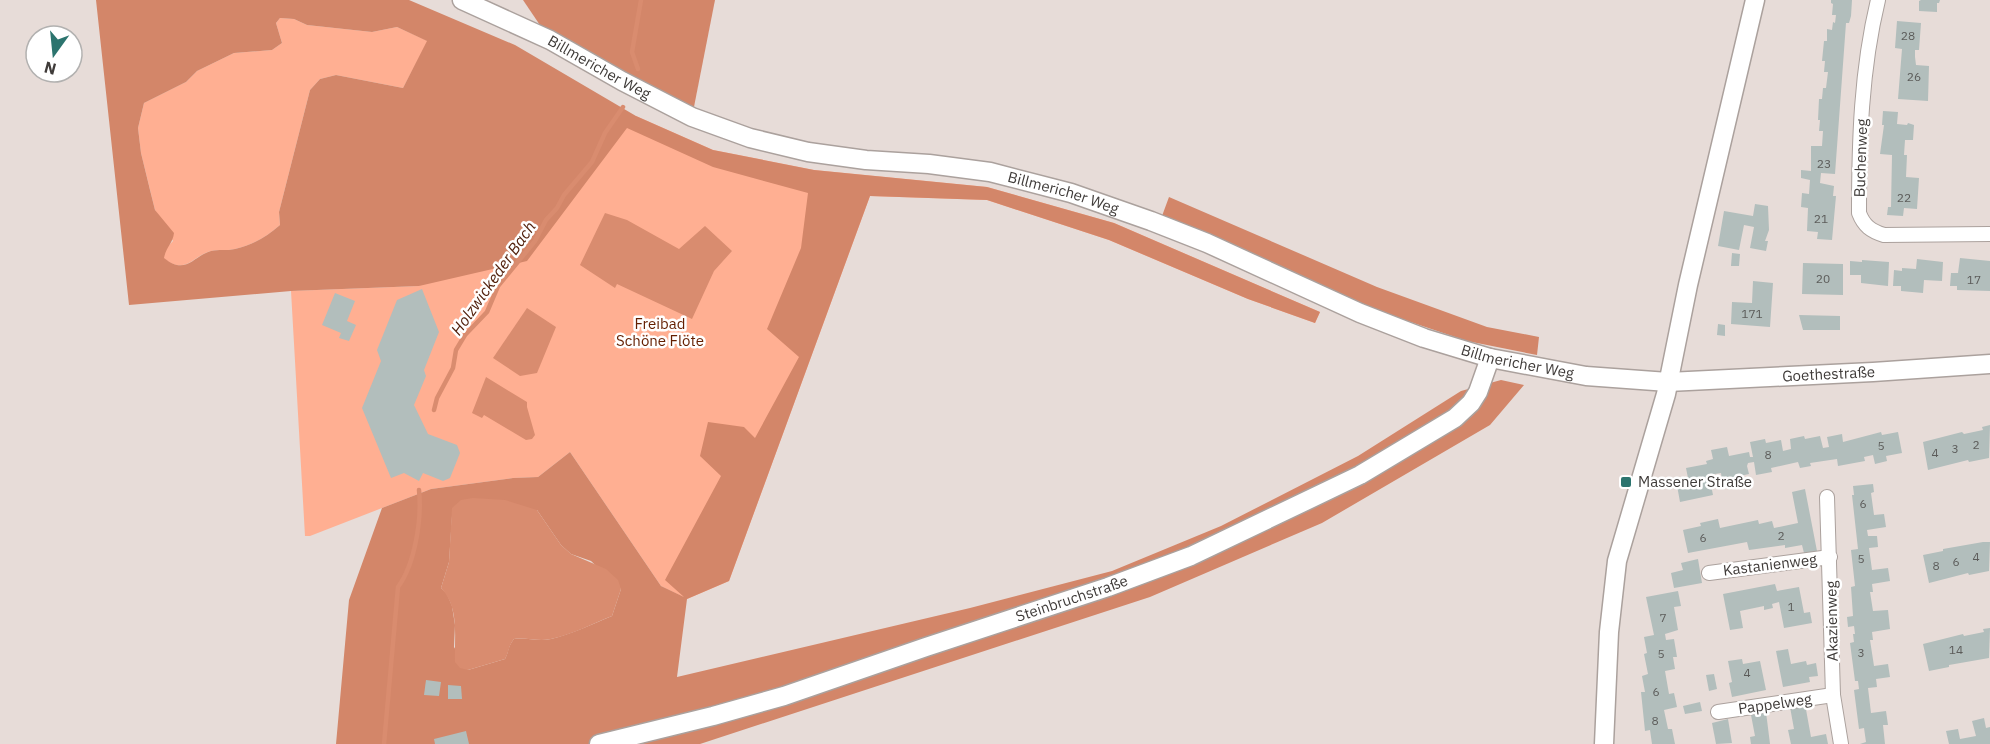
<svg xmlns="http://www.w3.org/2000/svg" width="1990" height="744" font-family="'IBM Plex Sans',sans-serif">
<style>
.green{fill:#ffaf92}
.forest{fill:#d38669;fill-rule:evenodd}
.water{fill:#d98c6f}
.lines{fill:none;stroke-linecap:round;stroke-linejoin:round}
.stream{stroke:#d98c6f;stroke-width:4.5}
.building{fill:#b2bebc}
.street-casing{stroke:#aba19d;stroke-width:16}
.secondary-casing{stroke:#aba19d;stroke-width:21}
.street{stroke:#fff;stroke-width:14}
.secondary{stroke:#fff;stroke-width:18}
.poi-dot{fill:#2c746e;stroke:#fff;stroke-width:2}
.labels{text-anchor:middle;stroke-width:5;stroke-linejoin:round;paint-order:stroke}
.number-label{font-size:12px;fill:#5c5c5a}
.street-label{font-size:15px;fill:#3f3b39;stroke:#fff}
.park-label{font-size:15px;fill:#641f00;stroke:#fff}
.poi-label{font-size:15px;fill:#3f3b39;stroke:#fff;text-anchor:start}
.water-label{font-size:16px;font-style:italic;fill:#52200c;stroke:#fff}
</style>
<rect width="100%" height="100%" fill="#e7dcd8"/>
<g class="green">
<path d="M280,18L294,19L307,25L372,32L397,27L428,41L403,88L336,75L320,79L310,90L279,212L280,225C266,237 253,245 235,249C227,251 218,249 211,251C192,256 186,276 163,258L165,249L173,241L155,210L141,153L138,128L144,103L186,82L197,71L234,53L272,50L282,43L276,23Z"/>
<polygon points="636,116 713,150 814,170 987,187 1114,223 1320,312 1315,323 1248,299 1109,240 987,200 870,196 729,581 687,599 661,586 570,452 538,477 513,478 431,489 310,536 305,536 291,291 419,286"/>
</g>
<g class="forest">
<path d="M96,0H409L515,45L636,116L713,150L814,170L987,187L1114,223L1320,312L1315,323L1248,299L1109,240L987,200L870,196L729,581L687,599L677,677L970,608L1112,571L1221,526L1358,456L1461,391L1501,380L1524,385L1490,425L1322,523L1150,597L700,744H336L349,600L382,508L431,489L513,478L538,477L570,452L661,586L684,597L665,580L721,476L700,456L708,422L744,427L755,438L799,357L767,329L801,248L808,193L713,167L627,128L527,261L419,286L291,291L129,305ZM280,18L294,19L307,25L372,32L397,27L427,41L403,88L336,75L320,79L310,90L279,212L280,225C266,237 253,245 235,249C227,251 218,249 211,251C193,256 186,276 164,258C166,247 173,243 174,233L155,210L150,190L141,153L138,128L144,103L186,82L197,71L234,53L272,50L282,43L276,23ZM537,510L561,545L571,554L591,561L621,589L612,616C593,624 571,634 551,639C538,642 526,637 514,639C507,648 509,652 505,659L468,670L454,647L455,625L452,606L447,594L441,588L449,562L452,516Z"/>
<polygon points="523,0 715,0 692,117 550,40"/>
<polygon points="1169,197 1377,287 1487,327 1539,337 1537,355 1467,341 1363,306 1162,216"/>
</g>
<g class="water">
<polygon points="605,213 627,220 679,249 705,226 732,251 714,271 692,319 617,284 615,288 580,265"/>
<polygon points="527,308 556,327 537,373 520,376 493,358"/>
<polygon points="486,377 527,402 527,407 535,435 532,439 526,440 484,415 482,418 472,413"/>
<path d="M473,498L505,500L537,510L561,545L571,554L606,569L618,580L621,589L612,616C592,624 573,634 551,639C538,642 526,637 514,639C508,647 509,652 505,659L468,670L460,668L455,662C454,637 460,608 441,588L449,562L452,508L461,500Z"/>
</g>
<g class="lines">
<g class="stream">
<polyline points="638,69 632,52 641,0"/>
<polyline points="434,410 437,398 453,368 456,350 465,335 487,312 498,286 535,241 546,220 557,208 564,195 592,162 605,133 623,107"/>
<path d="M384,744L398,587C415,564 422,519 419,490"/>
</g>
</g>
<g class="building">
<polygon points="1831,0 1852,0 1851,16 1849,23 1846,23 1835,174 1821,173 1820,183 1834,186 1833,196 1836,196 1832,240 1817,239 1818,232 1807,231 1808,208 1801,207 1802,193 1809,194 1810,180 1801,178 1801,170 1811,171 1811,146 1822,146 1823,131 1819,131 1820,120 1818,120 1819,99 1822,99 1823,88 1826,88 1828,72 1824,72 1825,61 1822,61 1824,41 1827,41 1827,29 1832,30 1833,22 1835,23 1836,15 1832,15 1833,4 1831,3"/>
<polygon points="1921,0 1940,0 1939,3 1937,3 1937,12 1919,11 1919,1"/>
<polygon points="1897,21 1921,23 1919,50 1915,50 1915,57 1916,65 1929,66 1928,101 1898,99 1902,49 1895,48"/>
<polygon points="1883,111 1898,112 1897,124 1907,125 1908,123 1914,125 1913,140 1905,140 1904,155 1907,155 1906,177 1919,178 1917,209 1904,208 1903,216 1887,215 1888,207 1891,207 1892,155 1880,154 1884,125 1882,125"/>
<polygon points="1755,204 1768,206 1769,230 1765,241 1768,241 1766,251 1750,248 1754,227 1744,225 1739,250 1718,246 1724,211 1753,216"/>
<polygon points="1732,253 1740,254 1739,266 1731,266"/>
<polygon points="1960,258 1990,261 1990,291 1957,290 1957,286 1950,286 1951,273 1958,273"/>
<polygon points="1917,259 1943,262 1942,281 1924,280 1923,293 1901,291 1901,286 1893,286 1894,270 1902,271 1902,268 1916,269"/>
<polygon points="1862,260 1889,262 1888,286 1861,283 1861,275 1850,275 1850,261 1862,262"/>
<polygon points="1803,263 1843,264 1843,295 1802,294"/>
<polygon points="1753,281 1773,283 1770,327 1731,324 1732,302 1752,303"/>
<polygon points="422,289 439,332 424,370 426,376 414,405 428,434 457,445 460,453 450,478 443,481 423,473 419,481 404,473 391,478 362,408 381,361 377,350 397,300"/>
<polygon points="335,293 355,301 347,321 356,325 349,341 339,338 341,333 322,325"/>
<polygon points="1799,315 1840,316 1840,330 1803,330"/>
<polygon points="1718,324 1725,325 1725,336 1717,335"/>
<polygon points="1990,425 1989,458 1969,462 1968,460 1928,470 1923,442 1962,432 1964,434 1983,430 1982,427"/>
<polygon points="1881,432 1882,435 1898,432 1902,453 1886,456 1887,461 1875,464 1873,455 1864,457 1865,461 1838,466 1837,459 1810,463 1811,466 1800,468 1798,462 1771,468 1772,472 1756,475 1754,462 1748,463 1747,466 1749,474 1722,480 1721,473 1709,475 1713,495 1680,502 1676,480 1688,478 1686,468 1707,464 1706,461 1713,459 1711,450 1727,447 1729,456 1749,452 1750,457 1753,457 1750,442 1765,439 1766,443 1781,440 1783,451 1791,449 1790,439 1804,436 1805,439 1820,436 1823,448 1829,447 1827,437 1842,434 1843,442"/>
<polygon points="1873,484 1874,492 1871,493 1874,515 1884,514 1886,527 1867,530 1868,536 1877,536 1878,547 1869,548 1872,570 1888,568 1890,581 1872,584 1873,592 1870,592 1873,611 1888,610 1890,629 1872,632 1873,640 1870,640 1874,666 1888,664 1890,677 1876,679 1877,687 1868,688 1871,713 1886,711 1888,725 1883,725 1885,744 1860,744 1866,742 1864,728 1859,729 1854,690 1859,689 1858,681 1855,681 1850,643 1854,642 1853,634 1855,634 1854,626 1848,627 1847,617 1853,616 1851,587 1855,586 1851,550 1858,549 1852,495 1854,495 1853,486"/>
<polygon points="1805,489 1817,551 1804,553 1802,545 1785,548 1785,545 1749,550 1747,542 1688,553 1683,530 1701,526 1700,523 1718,519 1720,528 1758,520 1759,524 1772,521 1774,528 1798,523 1792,492"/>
<polygon points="1983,542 1990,542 1989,571 1969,575 1968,573 1929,583 1923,555 1943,551 1943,549"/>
<polygon points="1698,559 1702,583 1674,588 1671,573 1683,570 1681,563"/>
<polygon points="1775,584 1777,591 1799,587 1804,613 1810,612 1812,623 1784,628 1779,602 1772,604 1773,608 1764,610 1764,606 1740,611 1743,628 1730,630 1723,594"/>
<polygon points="1678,591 1681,606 1674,607 1678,630 1665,634 1666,640 1674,639 1677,657 1673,657 1675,669 1665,671 1669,694 1674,693 1677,707 1664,710 1668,729 1672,729 1675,744 1652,744 1650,730 1645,731 1641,692 1645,692 1642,676 1648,674 1644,654 1647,653 1644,637 1654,635 1646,597"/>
<polygon points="1990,628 1989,658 1949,665 1949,667 1929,671 1923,644 1963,634 1964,636 1984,632 1983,629"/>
<polygon points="1788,649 1791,664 1806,661 1807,665 1816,663 1818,676 1809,677 1810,682 1783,687 1776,651"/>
<polygon points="1742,659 1743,664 1760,661 1766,690 1732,697 1729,683 1732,682 1728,661"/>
<polygon points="1714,674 1717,689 1709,691 1706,675"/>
<polygon points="426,680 441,682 439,696 424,695"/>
<polygon points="448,685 461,686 462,699 448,699"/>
<polygon points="1700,702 1702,711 1685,714 1683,706"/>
<polygon points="1805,704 1811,737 1826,734 1828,744 1791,744 1788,730 1794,729 1790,707"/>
<polygon points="1766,712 1770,744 1751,744 1750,737 1755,736 1751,715"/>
<polygon points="1984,718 1986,728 1990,727 1990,744 1949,744 1946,731 1958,729 1960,739 1976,736 1972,721"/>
<polygon points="1728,719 1732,743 1716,744 1712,723"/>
<polygon points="466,731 469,744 435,744 434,739"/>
</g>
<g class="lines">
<defs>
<g id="street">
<path d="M1878,0C1861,70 1859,142 1859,213C1864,226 1871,231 1884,235L1990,234"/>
<polyline points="1827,497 1833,695 1841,744"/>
<polyline points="1709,573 1830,557"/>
<polyline points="1718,712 1833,695"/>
</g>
<g id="secondary">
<path id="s1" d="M462,0L550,40L622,81L692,117L750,138L808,152L866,160L929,164L990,172L1071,193L1151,221L1207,243L1360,313L1424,338L1490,358L1586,376L1668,382L1873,372L1990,364"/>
<path id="s2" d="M599,744L713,716L784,696L926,647L1108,587L1191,556L1360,475L1455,418L1471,403L1478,392L1490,358"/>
<polyline points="1604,744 1609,632 1617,561 1666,394 1688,285 1755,0"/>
</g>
</defs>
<use href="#street" class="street-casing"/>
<use href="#secondary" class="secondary-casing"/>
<use href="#street" class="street"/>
<use href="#secondary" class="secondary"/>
</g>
<rect class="poi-dot" x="1620" y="476" width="12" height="12" rx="3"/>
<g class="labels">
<g class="number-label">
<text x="1908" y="40">28</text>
<text x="1914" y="81">26</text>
<text x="1824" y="168">23</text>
<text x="1904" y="202">22</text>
<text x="1821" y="223">21</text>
<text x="1823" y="283">20</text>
<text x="1974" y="284">17</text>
<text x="1752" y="318">171</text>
<text x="1976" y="449">2</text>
<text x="1881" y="450">5</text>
<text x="1955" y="453">3</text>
<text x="1935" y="457">4</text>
<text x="1768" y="459">8</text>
<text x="1863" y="508">6</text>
<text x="1781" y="540">2</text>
<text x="1703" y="542">6</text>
<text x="1976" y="561">4</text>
<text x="1861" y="563">5</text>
<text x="1956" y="566">6</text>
<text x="1936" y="570">8</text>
<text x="1791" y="611">1</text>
<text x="1663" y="622">7</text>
<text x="1956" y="654">14</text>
<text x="1861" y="657">3</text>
<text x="1661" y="658">5</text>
<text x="1747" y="677">4</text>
<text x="1656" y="696">6</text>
<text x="1655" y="725">8</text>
</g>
<g class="street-label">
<text dy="5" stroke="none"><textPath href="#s1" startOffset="153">Billmericher Weg</textPath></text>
<text transform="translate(1861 158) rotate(-88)" y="5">Buchenweg</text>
<text dy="5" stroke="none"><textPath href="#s1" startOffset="639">Billmericher Weg</textPath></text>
<text dy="5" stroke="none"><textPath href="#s1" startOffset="1125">Billmericher Weg</textPath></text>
<text dy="5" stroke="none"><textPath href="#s1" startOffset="1438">Goethestraße</textPath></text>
<text transform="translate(1770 565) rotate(-7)" y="5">Kastanienweg</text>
<text dy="5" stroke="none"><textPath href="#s2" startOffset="495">Steinbruchstraße</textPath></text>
<text transform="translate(1832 621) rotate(-91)" y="5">Akazienweg</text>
<text transform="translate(1775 704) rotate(-8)" y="5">Pappelweg</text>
</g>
<g class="park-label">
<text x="660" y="329">Freibad<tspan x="660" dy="17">Schöne Flöte</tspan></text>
</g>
<g class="poi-label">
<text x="1638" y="487">Massener Straße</text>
</g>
<g class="water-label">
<text transform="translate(493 278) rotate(-55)" y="6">Holzwickeder Bach</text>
</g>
</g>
<g transform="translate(54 54) rotate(195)"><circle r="28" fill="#ffffff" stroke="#b2b1b0" stroke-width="1.5"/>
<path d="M0-4.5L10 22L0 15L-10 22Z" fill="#2c746e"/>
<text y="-9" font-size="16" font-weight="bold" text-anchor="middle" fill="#3f3b39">N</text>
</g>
</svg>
